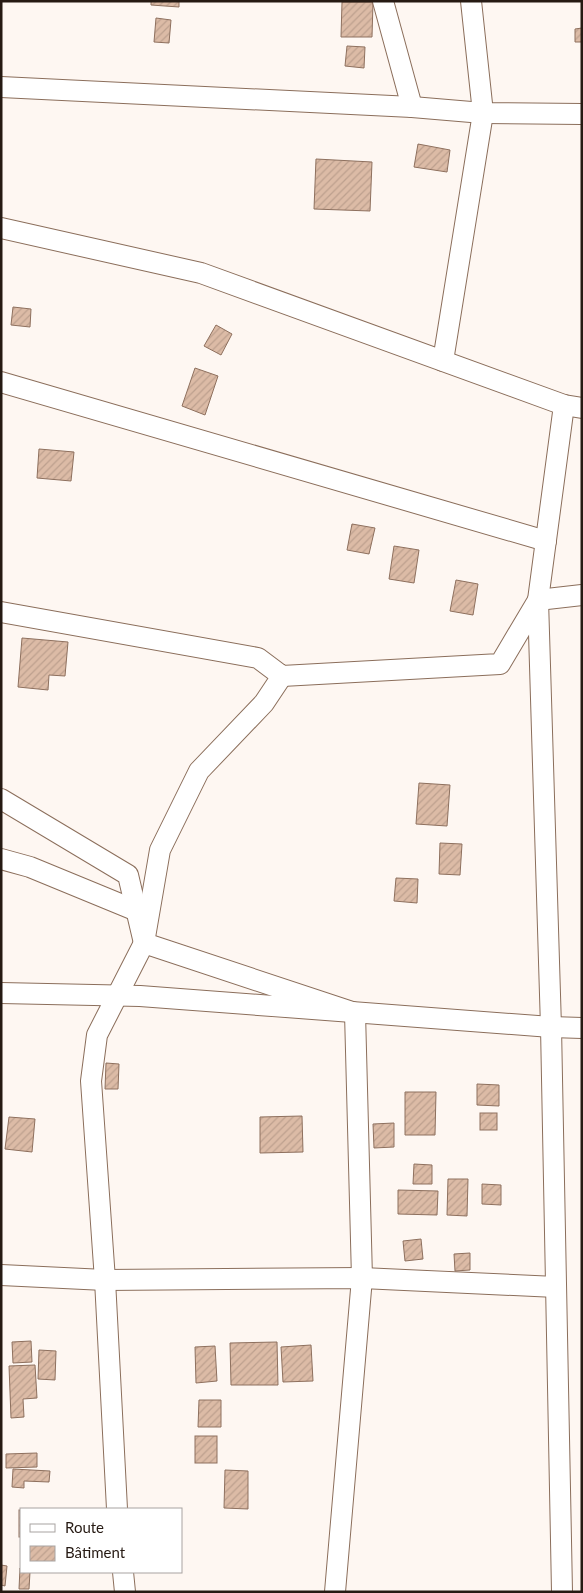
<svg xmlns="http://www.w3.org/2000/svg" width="583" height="1593" font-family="Lato,sans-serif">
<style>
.building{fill:url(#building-hatch);stroke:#8e705e}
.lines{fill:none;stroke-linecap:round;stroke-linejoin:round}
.minor-casing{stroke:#8b6e5b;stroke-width:22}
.minor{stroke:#fff;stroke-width:20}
</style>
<defs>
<pattern id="building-hatch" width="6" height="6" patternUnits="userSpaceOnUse" patternTransform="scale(1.25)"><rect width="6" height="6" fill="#dcbba6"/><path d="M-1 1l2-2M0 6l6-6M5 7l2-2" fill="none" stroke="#bda08e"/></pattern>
</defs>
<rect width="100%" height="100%" fill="#fef7f2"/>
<g class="building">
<polygon points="151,1 179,1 179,7 151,5"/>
<polygon points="342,2 373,2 372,37 341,37"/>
<polygon points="156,18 171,20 169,43 154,42"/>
<polygon points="582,28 582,42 575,42 575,29"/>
<polygon points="347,46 365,47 364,68 345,66"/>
<polygon points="418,144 450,150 447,172 414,167"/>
<polygon points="316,159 372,162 370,211 314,209"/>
<polygon points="13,307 31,309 30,327 11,325"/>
<polygon points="216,325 232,334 221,355 204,346"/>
<polygon points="195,368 218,376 205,415 182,406"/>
<polygon points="39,449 74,452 71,481 37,478"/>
<polygon points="352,524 375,528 369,554 347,550"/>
<polygon points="394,546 419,550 414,583 389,579"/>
<polygon points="456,580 478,584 473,615 450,611"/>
<polygon points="22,638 68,642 65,676 49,675 48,690 18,687"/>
<polygon points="419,783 450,785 447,826 416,824"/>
<polygon points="440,843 462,844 460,875 439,874"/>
<polygon points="396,878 418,879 417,903 394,901"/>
<polygon points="106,1063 119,1064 118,1089 105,1089"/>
<polygon points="477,1084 499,1085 499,1106 477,1105"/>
<polygon points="405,1092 436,1092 435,1135 405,1135"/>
<rect x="480" y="1113" width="17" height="17"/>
<polygon points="302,1116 303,1152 260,1153 260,1117"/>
<polygon points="9,1117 35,1119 32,1152 5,1149"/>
<polygon points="394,1123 394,1147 374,1148 373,1124"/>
<polygon points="414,1164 432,1165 432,1184 413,1184"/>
<polygon points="448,1179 468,1179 467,1216 447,1215"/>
<polygon points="482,1184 501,1185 501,1205 482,1204"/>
<polygon points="398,1190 438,1191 437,1215 398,1214"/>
<polygon points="421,1239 423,1259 405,1261 403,1241"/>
<polygon points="470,1253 470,1270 455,1271 454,1254"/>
<polygon points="31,1341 32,1362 13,1363 12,1342"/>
<polygon points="277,1342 278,1385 231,1385 230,1343"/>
<polygon points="311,1345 313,1381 283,1382 281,1347"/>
<polygon points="215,1346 217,1381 196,1383 195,1347"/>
<polygon points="39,1350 56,1351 55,1380 38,1379"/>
<polygon points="35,1365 37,1398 23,1399 24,1417 11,1418 9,1366"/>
<polygon points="199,1400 221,1400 221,1427 198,1427"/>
<rect x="195" y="1436" width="22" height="27"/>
<polygon points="37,1453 37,1467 6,1468 6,1454"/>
<polygon points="13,1469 50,1471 49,1482 24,1481 24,1488 12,1487"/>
<polygon points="225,1470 248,1471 248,1509 224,1508"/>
<rect x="19" y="1510" width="2" height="27"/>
<polygon points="1,1565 7,1566 5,1586 1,1585"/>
<polygon points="20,1568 21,1572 30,1572 29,1589 19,1589"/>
</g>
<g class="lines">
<defs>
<g id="minor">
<polyline points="383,1 412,107"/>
<polyline points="1,87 412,107 483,113 582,114"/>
<polyline points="1,228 201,273 564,405 582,408"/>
<polyline points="443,361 483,113 471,1"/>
<polyline points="1,382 546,541"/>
<polyline points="1,612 258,658 282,676 500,664 538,600 582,595"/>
<polyline points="1,799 128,875 144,943 355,1013 362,1278 335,1592"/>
<polyline points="1,859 30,867 137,911"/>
<polyline points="1,993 140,996 551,1027 582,1028"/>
<polyline points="1,1275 105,1280 362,1278 556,1287"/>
<polyline points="117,1509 105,1280 91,1081 97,1035 144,943 160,850 199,771 264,703 282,676"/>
<polyline points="123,1572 125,1592"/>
<polyline points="562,1592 551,1027 538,600 564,405"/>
</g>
</defs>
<use href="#minor" class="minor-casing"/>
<use href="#minor" class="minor"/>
</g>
<rect width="583" height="1593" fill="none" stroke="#261a13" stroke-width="5"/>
<rect x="20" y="1508" width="162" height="65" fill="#ffffff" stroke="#a8a3a1"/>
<rect x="30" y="1524" width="25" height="8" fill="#ffffff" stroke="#a8a3a1"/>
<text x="65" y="1533" font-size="15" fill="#261a13">Route</text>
<rect x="30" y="1546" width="25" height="15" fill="url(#building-hatch)" stroke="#a8a3a1"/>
<text x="65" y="1558" font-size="15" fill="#261a13">Bâtiment</text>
</svg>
